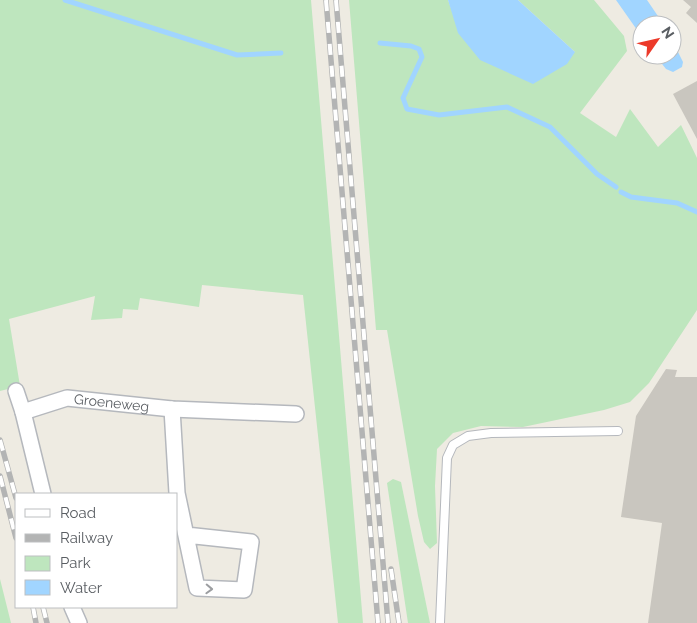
<svg xmlns="http://www.w3.org/2000/svg" width="697" height="623" font-family="Raleway,sans-serif">
<style>
.green{fill:#bee6be}
.water{fill:#a1d5ff}
.lines{fill:none;stroke-linecap:round;stroke-linejoin:round}
.stream{stroke:#a1d5ff;stroke-width:5}
.building{fill:#c9c6bf}
.lane-casing{stroke:#b5b8bd;stroke-width:10}
.street-casing{stroke:#b5b8bd;stroke-width:18}
.lane{stroke:#fff;stroke-width:8}
.street{stroke:#fff;stroke-width:15}
.rail-casing{stroke:#b3b4b4;stroke-width:5.5}
.rail{stroke:#fff;stroke-width:4;stroke-dasharray:11;stroke-linecap:butt}
.oneway{stroke:#9c9ea1}
.labels{text-anchor:middle;stroke-width:4;stroke-linejoin:round;paint-order:stroke}
.street-label{font-size:14px;fill:#5a5e63;stroke:#fff}
</style>
<rect width="100%" height="100%" fill="#eeebe2"/>
<g class="green">
<polygon points="0,0 311,0 363,623 338,623 303,295 202,285 199,307 140,298 138,310 123,309 122,318 91,320 95,296 9,319 20,386 0,391"/>
<polygon points="349,0 448,0 452,11 575,52 518,0 594,0 624,36 627,51 580,113 616,137 630,109 658,147 681,125 697,158 697,310 649,383 630,402 604,410 523,427 481,426 453,433 437,449 435,486 437,543 430,549 424,542 418,516 387,330 376,330"/>
<polygon points="393,479 401,482 430,623 408,623 387,483"/>
<polygon points="0,579 11,623 0,623"/>
</g>
<g class="water">
<polygon points="448,0 518,0 575,52 567,64 533,84 480,60 458,33"/>
<polygon points="616,0 647,0 664,25 642,25 642,37"/>
<polygon points="672,40 683,62 682,67 673,72 666,69 655,55 672,55"/>
</g>
<g class="lines">
<g class="stream">
<polyline points="65,0 237,55 281,53"/>
<polyline points="380,43 411,46 419,49 422,57 403,98 407,109 439,115 507,107 550,127 597,174 616,187"/>
<polyline points="621,192 631,197 677,203 697,212"/>
</g>
</g>
<g class="building">
<polygon points="683,0 697,0 697,23 686,13 691,7"/>
<polygon points="697,81 697,139 673,94"/>
<polygon points="666,369 677,370 675,377 697,377 697,623 648,623 662,523 621,517 636,416"/>
</g>
<g class="lines">
<defs>
<polyline id="lane" points="440,623 447,458 453,445 468,436 491,433 618,431"/>
<g id="street">
<polyline points="16,391 23,412 43,494"/>
<polyline points="172,409 177,493 197,588 244,590 251,542 186,535"/>
<path id="s1" d="M23,412L67,398L172,409L296,414"/>
<polyline points="72,607 79,623"/>
</g>
</defs>
<use href="#lane" class="lane-casing"/>
<use href="#street" class="street-casing"/>
<use href="#lane" class="lane"/>
<use href="#street" class="street"/>
<defs>
<g id="rail">
<polyline points="326,0 378,623"/>
<polyline points="336,0 388,623"/>
<polyline points="0,440 16,498"/>
<polyline points="0,476 16,538"/>
<polyline points="391,569 399,623"/>
<polyline points="33,607 36,623"/>
<polyline points="43,607 47,623"/>
</g>
</defs>
<use href="#rail" class="rail-casing"/>
<use href="#rail" class="rail"/>
</g>
<defs><path id="oneway-chevron" d="M-2-3.5L2.5 0L-2 3.5" fill="none" stroke-width="1.6" stroke-linecap="round" stroke-linejoin="round" transform="scale(1.25)"/></defs>
<use class="oneway" href="#oneway-chevron" transform="translate(209 589) rotate(2)"/>
<g class="labels">
<g class="street-label">
<text dy="5" stroke="none"><textPath href="#s1" startOffset="91">Groeneweg</textPath></text>
</g>
</g>
<rect x="15" y="493" width="162" height="115" fill="#ffffff" stroke="#bdbfc1"/>
<rect x="25" y="509" width="25" height="8" fill="#ffffff" stroke="#bdbfc1"/>
<text x="60" y="518" font-size="15" fill="#5a5e63">Road</text>
<rect x="25" y="534" width="25" height="8" fill="#b3b4b4" stroke="#bdbfc1"/>
<text x="60" y="543" font-size="15" fill="#5a5e63">Railway</text>
<rect x="25" y="556" width="25" height="15" fill="#bee6be" stroke="#bdbfc1"/>
<text x="60" y="568" font-size="15" fill="#5a5e63">Park</text>
<rect x="25" y="580" width="25" height="15" fill="#a1d5ff" stroke="#bdbfc1"/>
<text x="60" y="593" font-size="15" fill="#5a5e63">Water</text>
<g transform="translate(657 40) rotate(56)"><circle r="24" fill="#ffffff" stroke="#bdbfc1"/>
<path d="M0-4L9 19L0 12L-9 19Z" fill="#ec3a2a"/>
<text y="-8" font-size="14" font-weight="bold" text-anchor="middle" fill="#5a5e63">N</text>
</g>
</svg>
